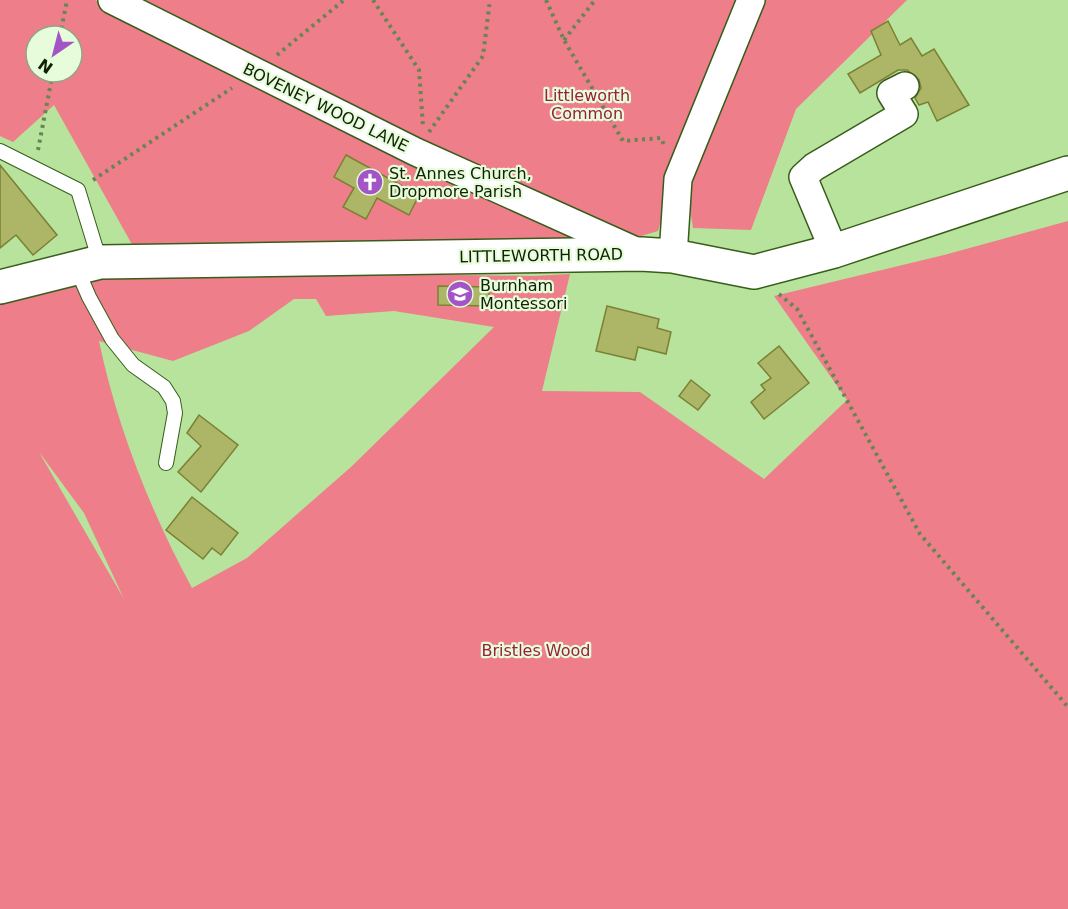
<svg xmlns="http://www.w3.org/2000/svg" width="1068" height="909" font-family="'DejaVu Sans',sans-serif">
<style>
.green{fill:#ee7e8a;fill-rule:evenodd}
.building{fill:#adb667;stroke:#7a8133;stroke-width:1.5}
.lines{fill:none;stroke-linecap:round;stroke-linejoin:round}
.lane-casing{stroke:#385d1b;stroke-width:16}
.street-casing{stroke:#385d1b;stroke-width:30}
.secondary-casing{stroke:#385d1b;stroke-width:36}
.path{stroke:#678554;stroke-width:4;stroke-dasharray:3 4.5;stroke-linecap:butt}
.lane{stroke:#fff;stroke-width:14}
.street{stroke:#fff;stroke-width:27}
.secondary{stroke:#fff;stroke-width:33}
.labels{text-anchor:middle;stroke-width:4.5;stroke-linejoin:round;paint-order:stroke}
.park-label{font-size:16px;fill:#9a1f3b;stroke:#e6fcda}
.street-label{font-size:16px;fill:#112106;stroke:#e6fcda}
.poi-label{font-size:16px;fill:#112106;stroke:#e6fcda;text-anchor:start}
</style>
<rect width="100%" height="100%" fill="#b8e39d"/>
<g class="green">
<path d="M0,0H95L513,208L604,249L134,248L54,105L13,142L0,136ZM36,36H72V72H36Z"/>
<polygon points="135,0 741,0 691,117 658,231 628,240"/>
<polygon points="762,0 907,0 796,109 751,230 693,228 687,189"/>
<path d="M1068,221V909H0V291L58,269L534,276L570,274L542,391L640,392L764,479L847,400L774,296L944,255ZM294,299H316L326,316L394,311L494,327L351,467L247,558L192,588C150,510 117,427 99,341L173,361L249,331ZM39,452L84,513L124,599Z"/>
</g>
<g class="building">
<polygon points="888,21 900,45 911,38 922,56 934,49 969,105 937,121 928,102 919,105 915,98 921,88 919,80 907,70 898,70 860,93 848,74 881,55 871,31"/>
<polygon points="346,155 419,195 409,215 377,198 366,219 343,207 354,188 334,177"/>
<polygon points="0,165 57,235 33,255 16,235 0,248"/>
<polygon points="438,286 489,287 489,306 438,305"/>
<polygon points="607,306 659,319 657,328 671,332 666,354 638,347 635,360 596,351"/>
<polygon points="779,346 809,383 764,419 751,402 765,390 761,385 771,378 758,363"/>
<polygon points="691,380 710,395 698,410 679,396"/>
<polygon points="199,415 238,445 201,492 178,472 201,446 187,433"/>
<polygon points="192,497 238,533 221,555 212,548 203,559 166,530"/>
</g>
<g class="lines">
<defs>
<g id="lane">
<polyline points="0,151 78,190 100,262"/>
<polyline points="76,267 89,297 112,339 133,365 164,387 173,401 175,413 166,463"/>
</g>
<g id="street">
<polyline points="112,0 416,152 640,253"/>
<polyline points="834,251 803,177 814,167 904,114 891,93 905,86"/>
<polyline points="673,256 678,179 751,0"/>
</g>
<polyline id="secondary" points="0,287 100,262 641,254 673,256 754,272 834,251 1068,173"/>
</defs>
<use href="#lane" class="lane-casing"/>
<use href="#street" class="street-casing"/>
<use href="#secondary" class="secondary-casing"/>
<g class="path">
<polyline points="373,0 419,70 423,126"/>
<polyline points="546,0 564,40 623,141 661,138 664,145"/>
<polyline points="60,36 67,0"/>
<polyline points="564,40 595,0"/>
<polyline points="277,55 344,0"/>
<polyline points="429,132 483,56 490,0"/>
<polyline points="38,150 53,72"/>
<polyline points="93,180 232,88"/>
<polyline points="779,294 797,309 920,534 1068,707"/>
</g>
<use href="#lane" class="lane"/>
<use href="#street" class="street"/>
<use href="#secondary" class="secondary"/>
</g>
<defs>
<symbol id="church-disc" viewBox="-11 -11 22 22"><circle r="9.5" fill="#a355c6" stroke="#e6fcda"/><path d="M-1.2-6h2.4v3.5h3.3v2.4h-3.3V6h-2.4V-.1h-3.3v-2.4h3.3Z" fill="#fff"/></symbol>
<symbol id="school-disc" viewBox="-11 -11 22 22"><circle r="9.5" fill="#a355c6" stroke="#e6fcda"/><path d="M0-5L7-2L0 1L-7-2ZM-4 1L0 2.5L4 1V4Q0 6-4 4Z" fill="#fff"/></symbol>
</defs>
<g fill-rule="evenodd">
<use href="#church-disc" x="355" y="167" width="30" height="30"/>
<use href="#school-disc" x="445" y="279" width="30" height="30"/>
</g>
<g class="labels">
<g class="park-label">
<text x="587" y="101">Littleworth<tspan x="587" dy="18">Common</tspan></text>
<text x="536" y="656">Bristles Wood</text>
</g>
<g class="street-label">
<text transform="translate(326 107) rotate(26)" y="6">BOVENEY WOOD LANE</text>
<text transform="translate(541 255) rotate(-1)" y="6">LITTLEWORTH ROAD</text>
</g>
<g class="poi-label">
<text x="389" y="179">St. Annes Church,<tspan x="389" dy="18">Dropmore Parish</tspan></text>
<text x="480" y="291">Burnham<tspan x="480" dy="18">Montessori</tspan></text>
</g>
</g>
<g transform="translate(54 54) rotate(215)"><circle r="28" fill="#e6fcda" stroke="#91a485" stroke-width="1.5"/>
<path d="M0-4.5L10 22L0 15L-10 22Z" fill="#a355c6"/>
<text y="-9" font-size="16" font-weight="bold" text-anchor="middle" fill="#112106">N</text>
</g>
</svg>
